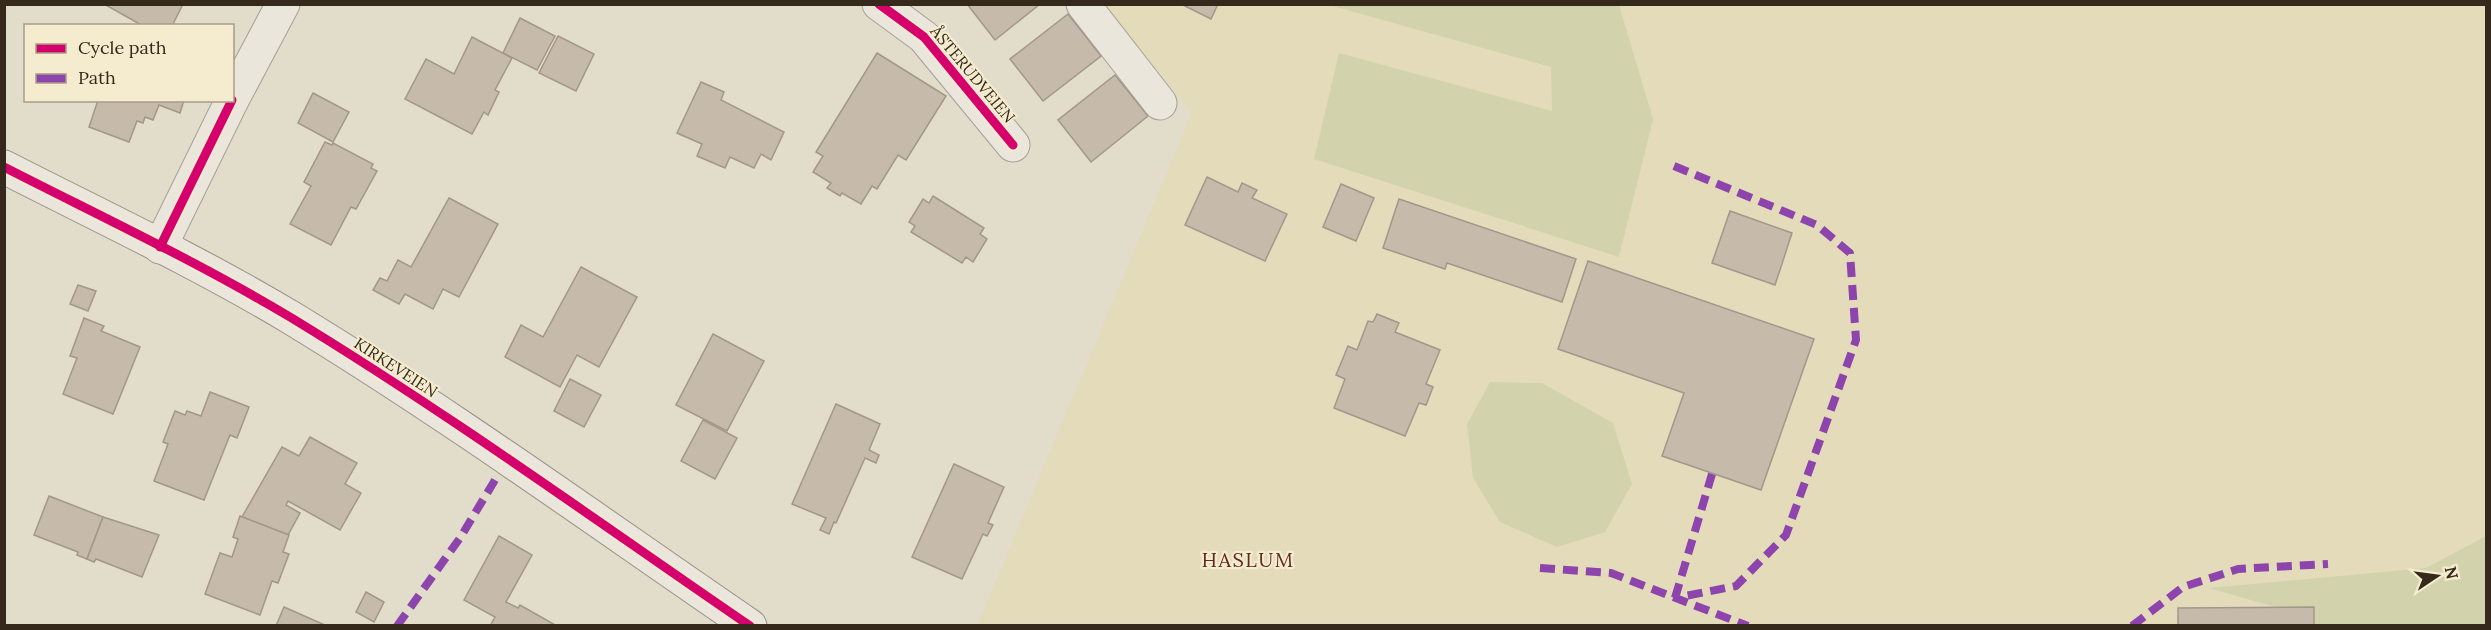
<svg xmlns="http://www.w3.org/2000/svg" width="2491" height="630" font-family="Lora,serif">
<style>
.farmland{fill:#e3dbba}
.green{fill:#d2d3ac}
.building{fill:#c6baab;stroke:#a2978a;stroke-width:1.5}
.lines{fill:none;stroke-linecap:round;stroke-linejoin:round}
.minor-casing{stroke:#a7a194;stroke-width:35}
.secondary-casing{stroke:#979084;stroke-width:35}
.minor{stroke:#eae6dc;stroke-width:33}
.secondary{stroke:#eae6dc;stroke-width:33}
.quiet{stroke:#8e44ad;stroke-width:8;stroke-dasharray:15 8;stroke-linecap:butt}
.cycleway-casing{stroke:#f5ebcf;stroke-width:13}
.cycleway{stroke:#d6006c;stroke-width:9}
.labels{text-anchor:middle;stroke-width:4.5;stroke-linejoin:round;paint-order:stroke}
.street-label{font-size:16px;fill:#35291c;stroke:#f5ebcf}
.quarter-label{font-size:20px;letter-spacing:1.5px;fill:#622c1c;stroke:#f5ebcf}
</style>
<rect width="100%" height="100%" fill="#e2dcca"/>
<polygon class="farmland" points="1105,5 2486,5 2486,625 977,626 1192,113"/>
<g class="green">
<polygon points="1329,5 1619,5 1653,119 1619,257 1314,159 1339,53 1552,111 1551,67"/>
<polygon points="1490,382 1542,383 1613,423 1632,484 1605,532 1557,547 1500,522 1473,478 1467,424"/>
<polygon points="2486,536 2486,625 2310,625 2310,617 2209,588 2426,568"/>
</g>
<g class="building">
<polygon points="104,4 183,4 172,26 143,26"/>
<polygon points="967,4 1040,4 995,40"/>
<polygon points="1181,4 1218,4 1211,19"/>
<polygon points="1068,14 1101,56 1043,101 1010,59"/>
<polygon points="520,18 555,36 537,70 503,53"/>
<polygon points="558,36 594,54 576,91 539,73"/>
<polygon points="472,37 512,58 495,90 499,92 488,115 484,112 472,134 405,99 426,59 454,74"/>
<polygon points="877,53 946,96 906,160 898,155 877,189 872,186 861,204 842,193 840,196 827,188 831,183 813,172 823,156 816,152"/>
<polygon points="1115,75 1148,116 1091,162 1058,120"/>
<polygon points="701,82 724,92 721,100 784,132 771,160 761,154 754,168 730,157 725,168 697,156 702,144 677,133"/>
<polygon points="313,93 349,112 333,142 298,123"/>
<polygon points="98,100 184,100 180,113 159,105 153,120 145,117 143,123 137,121 129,142 89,127"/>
<polygon points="325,142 332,145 333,143 373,164 371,168 377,171 356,209 351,207 331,245 290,224 311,186 304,182"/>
<polygon points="1207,177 1238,192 1242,183 1257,190 1252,198 1287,214 1265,261 1185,225"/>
<polygon points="1341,184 1374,198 1356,241 1323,227"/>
<polygon points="933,196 984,228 980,234 987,239 973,262 966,257 962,263 911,232 915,226 909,222 923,199 929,203"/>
<polygon points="449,198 498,224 459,297 443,289 433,309 405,294 399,304 373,290 380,278 387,281 398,260 411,267"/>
<polygon points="1399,199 1576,259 1562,302 1447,263 1445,269 1383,248"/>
<polygon points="1730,211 1792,233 1775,285 1712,263"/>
<polygon points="1588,261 1814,339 1761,490 1662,456 1684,393 1558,349"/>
<polygon points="581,267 637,297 599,367 577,355 560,387 505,357 521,325 543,337"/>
<polygon points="78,285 96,291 88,311 70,304"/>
<polygon points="1377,314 1399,323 1395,332 1440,350 1426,384 1433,387 1426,405 1419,403 1405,436 1334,408 1345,379 1336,375 1348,346 1357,350 1368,321 1373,322"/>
<polygon points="84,318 104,326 101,331 140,347 113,414 63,394 77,358 70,356"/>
<polygon points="713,334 764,361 727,431 676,405"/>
<polygon points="570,379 601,395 584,427 554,411"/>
<polygon points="210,392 249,407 237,438 230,435 204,500 154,481 168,444 163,442 175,411 185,415 187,411 201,416"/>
<polygon points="836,404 880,424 869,450 879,455 876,463 865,458 836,523 834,522 829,534 820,530 826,518 792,504"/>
<polygon points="703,420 737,438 715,479 681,461"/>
<polygon points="310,437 357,463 345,484 361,493 340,530 288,501 286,505 300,513 288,535 242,517 282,447 299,456"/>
<polygon points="954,464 1004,487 988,523 993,525 987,536 983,534 962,579 912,557"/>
<polygon points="49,496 103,517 87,559 77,555 78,552 34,535"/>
<polygon points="240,516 289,535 283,552 289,554 278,583 272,581 260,615 205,594 220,553 232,557 238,539 233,537"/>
<polygon points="103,517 159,535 142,577 96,559 94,562 87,559"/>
<polygon points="499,536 532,555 506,602 518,608 520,605 557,626 490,626 495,617 464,600"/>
<polygon points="366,592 384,602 374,622 356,612"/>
<polygon points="284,607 327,626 276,626"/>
<polygon points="2314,607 2314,626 2178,626 2178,608"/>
</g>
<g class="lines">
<defs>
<g id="minor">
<polyline points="879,4 924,37 1013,145"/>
<polyline points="1083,4 1160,103"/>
<polyline points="232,100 283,4"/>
<polyline points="160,247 232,100"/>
</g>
<path id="secondary" d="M4,167C100,216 198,262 290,317C448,413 598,522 750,626"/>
</defs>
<use href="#minor" class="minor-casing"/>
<use href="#secondary" class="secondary-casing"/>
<use href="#minor" class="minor"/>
<use href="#secondary" class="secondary"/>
<g class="quiet">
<polyline points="1674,166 1817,225 1850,253 1856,340 1786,535 1736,586 1675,598"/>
<polyline points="1540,568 1611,573 1748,626"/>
<polyline points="1675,598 1712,474"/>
<polyline points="397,626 460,538 495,480"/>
<polyline points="2132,626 2183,587 2238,569 2328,564"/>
</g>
<defs>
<g id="cycleway">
<polyline points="879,4 924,37 1013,145"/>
<path d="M4,167C100,216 198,262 290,317C448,413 598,522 750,626"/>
<polyline points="160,247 232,100"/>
</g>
</defs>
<use href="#cycleway" class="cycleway-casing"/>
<use href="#cycleway" class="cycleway"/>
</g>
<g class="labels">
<g class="street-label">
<text transform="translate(973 74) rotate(50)" y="6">ÅSTERUDVEIEN</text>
<text transform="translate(396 367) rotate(33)" y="6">KIRKEVEIEN</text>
</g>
<g class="quarter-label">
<text x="1248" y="567">HASLUM</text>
</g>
</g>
<rect width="2491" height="630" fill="none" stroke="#35291c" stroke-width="12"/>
<rect x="24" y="24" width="210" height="78" fill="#f5ebcf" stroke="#a89d87" stroke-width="1.5"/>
<rect x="36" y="44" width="30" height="9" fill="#d6006c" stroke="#a89d87" stroke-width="1.5"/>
<text x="78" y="54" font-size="18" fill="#35291c">Cycle path</text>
<rect x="36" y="74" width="30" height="9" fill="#8e44ad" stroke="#a89d87" stroke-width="1.5"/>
<text x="78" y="84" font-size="18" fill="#35291c">Path</text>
<g transform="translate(2437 576) rotate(77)" stroke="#f5ebcf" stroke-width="4.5" paint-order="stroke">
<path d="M0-4.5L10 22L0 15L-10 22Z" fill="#35291c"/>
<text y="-9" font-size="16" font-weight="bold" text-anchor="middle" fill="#35291c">N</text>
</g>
</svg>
